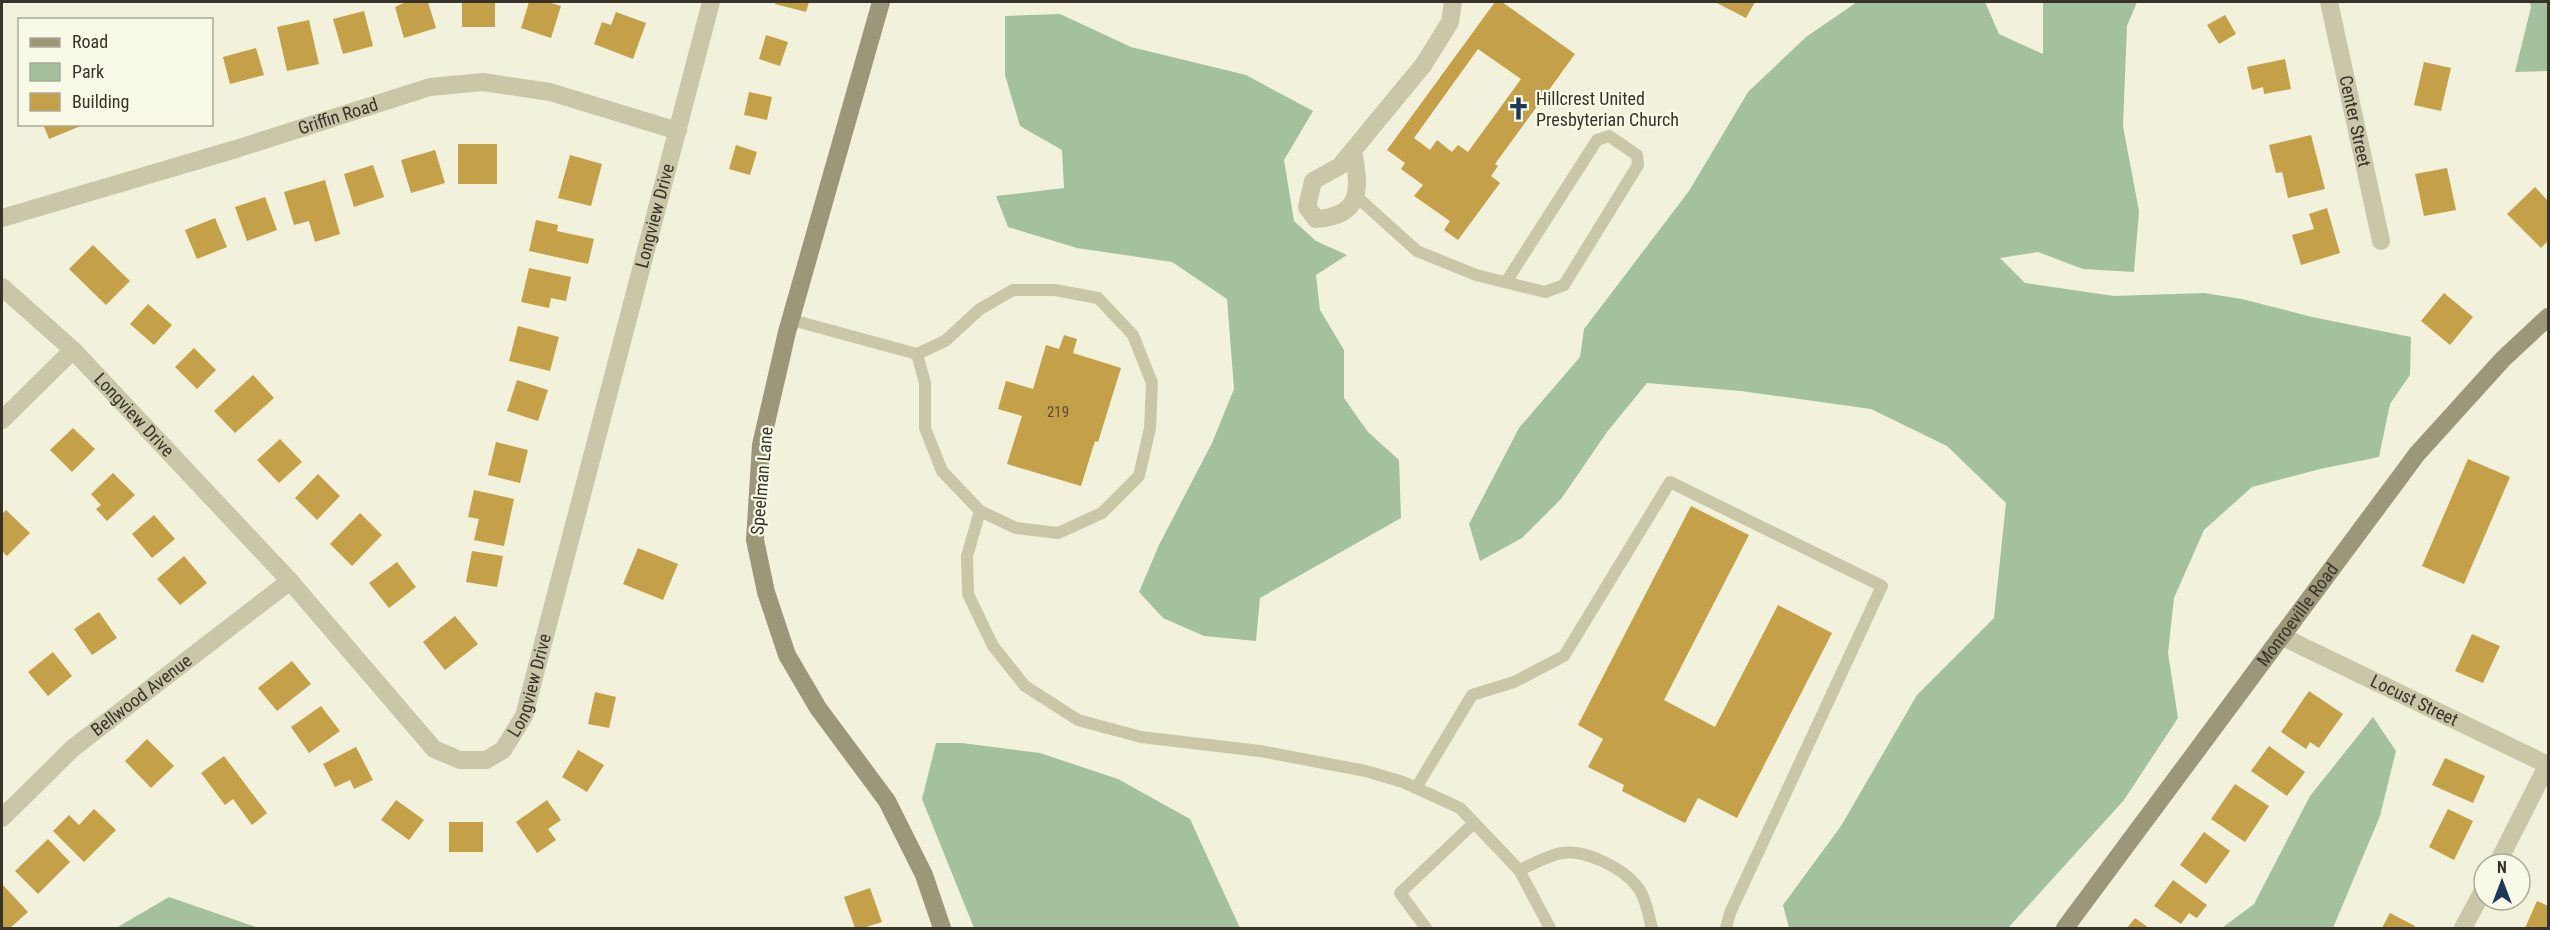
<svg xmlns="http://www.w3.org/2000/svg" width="2550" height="930" font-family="'Roboto Condensed',sans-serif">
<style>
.green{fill:#a3c19c}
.building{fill:#c4a048;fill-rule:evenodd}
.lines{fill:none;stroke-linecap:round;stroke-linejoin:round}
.lane{stroke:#cac7a8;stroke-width:12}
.street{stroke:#cac7a8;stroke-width:18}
.secondary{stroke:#9d9779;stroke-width:18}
.labels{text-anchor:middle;stroke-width:4.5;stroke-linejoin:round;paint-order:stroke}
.number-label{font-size:15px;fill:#5a4e30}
.poi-label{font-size:18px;fill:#373328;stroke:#f9f9e8;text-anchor:start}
.street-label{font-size:18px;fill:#373328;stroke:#f9f9e8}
</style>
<rect width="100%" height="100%" fill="#f2f2dc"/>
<g class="green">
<polygon points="1857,2 1985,2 1999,34 2043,54 2043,2 2137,2 2127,26 2123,126 2139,211 2134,272 2083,269 2038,252 2000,258 2025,283 2114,296 2204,293 2242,299 2312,317 2411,337 2410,375 2390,404 2379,457 2320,469 2252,487 2204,530 2174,598 2168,653 2178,718 2124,800 2008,928 1789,928 1783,905 1841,826 1917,695 1994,618 2006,503 1947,446 1871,409 1741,391 1647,383 1607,432 1561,499 1522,538 1480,561 1469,524 1519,428 1580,357 1584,329 1689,191 1748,92 1806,37"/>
<polygon points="2530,2 2548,2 2548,71 2515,72 2531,7"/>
<polygon points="1060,14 1131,47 1246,75 1313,111 1284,160 1294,221 1316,241 1347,255 1316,275 1320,310 1344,350 1344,398 1368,432 1399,460 1401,518 1260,598 1256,641 1204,636 1163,618 1139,592 1159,545 1212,443 1234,389 1227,299 1172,262 1077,248 1008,227 996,196 1064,188 1062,150 1020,126 1005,75 1005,16"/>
<polygon points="2373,717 2396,751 2380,816 2333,928 2222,928 2254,904 2310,796"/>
<polygon points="936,743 962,743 1040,753 1118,779 1190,819 1240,928 974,928 922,799"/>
<polygon points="169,897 259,928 116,928"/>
</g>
<g class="building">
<polygon points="406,2 428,2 436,28 404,38 395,7"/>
<rect x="462" y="2" width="33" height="25"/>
<polygon points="529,2 548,2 561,6 551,38 521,28"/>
<polygon points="776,2 809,2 806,12 775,4"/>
<path d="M1495,2H1502L1575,54L1495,164L1498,166L1491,176L1500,183L1458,240L1444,230L1450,221L1414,196L1423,185L1401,169L1405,163L1387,150ZM1478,49L1521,79L1468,152L1458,145L1452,152L1437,140L1430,150L1414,138Z"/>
<polygon points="1715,2 1755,2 1746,18"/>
<polygon points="364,11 373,46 343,54 333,19"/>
<polygon points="616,12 646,23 633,59 594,44 602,22 611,25"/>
<polygon points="2225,15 2236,34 2219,44 2207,25"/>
<polygon points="309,20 319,64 287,71 277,27"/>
<polygon points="766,35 788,42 780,66 759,59"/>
<polygon points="256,48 264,75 230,84 223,57"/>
<polygon points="2285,59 2291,89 2264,94 2263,87 2252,90 2247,67"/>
<polygon points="2424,62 2451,68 2441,111 2414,105"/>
<polygon points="749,92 772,97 767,120 744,115"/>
<polygon points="43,124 83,125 49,139"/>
<polygon points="2311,135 2325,189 2288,198 2282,172 2276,173 2269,145"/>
<rect x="458" y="144" width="39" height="40"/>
<polygon points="736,145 757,152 750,175 729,169"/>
<polygon points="435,150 445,183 411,193 401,160"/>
<polygon points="570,155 602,164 591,206 558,198"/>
<polygon points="373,165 384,197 354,207 344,174"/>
<polygon points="2447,168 2456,210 2424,216 2415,174"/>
<polygon points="325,180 340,234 315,242 309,221 294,225 284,192"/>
<polygon points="2535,187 2548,201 2548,241 2541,248 2507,214"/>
<polygon points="265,197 277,230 247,241 235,207"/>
<polygon points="2327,208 2340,253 2301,265 2292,235 2314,229 2309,214"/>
<polygon points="215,218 227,247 197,259 185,230"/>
<polygon points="536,220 558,225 557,231 594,239 588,264 529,251"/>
<polygon points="93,245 130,281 106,305 69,269"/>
<polygon points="529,268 571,277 566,301 551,298 549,308 521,302"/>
<polygon points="2444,293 2473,317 2450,345 2421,321"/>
<polygon points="148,304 172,325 154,345 130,324"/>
<polygon points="518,326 559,337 550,371 509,361"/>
<polygon points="1064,335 1077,339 1073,353 1121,368 1098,442 1095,441 1081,486 1007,464 1022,416 998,409 1006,381 1033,389 1046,345 1059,349"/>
<polygon points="194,348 216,370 197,389 175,367"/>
<polygon points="253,375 274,398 235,433 214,411"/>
<polygon points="517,380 548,390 538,421 507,411"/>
<polygon points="73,428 95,449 72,472 50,450"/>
<polygon points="280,439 302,462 279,483 257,460"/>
<polygon points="496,442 528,450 520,483 488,475"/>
<polygon points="2468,459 2510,477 2464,584 2422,566"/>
<polygon points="113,473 135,495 107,521 96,509 101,505 91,494"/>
<polygon points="318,474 340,496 317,520 295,498"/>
<polygon points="474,490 514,499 504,546 474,540 479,519 468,517"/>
<polygon points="1691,506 1749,535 1664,700 1715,727 1778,605 1832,633 1737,818 1698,798 1685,823 1622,791 1624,785 1588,767 1603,739 1578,725"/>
<polygon points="6,510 30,533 7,556 2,551 2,514"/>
<polygon points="360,513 382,535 352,566 330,544"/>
<polygon points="154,515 175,539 152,558 132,534"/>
<polygon points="638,548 678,564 663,600 623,584"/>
<polygon points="472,551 503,556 497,587 466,582"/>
<polygon points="184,556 207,583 180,605 157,579"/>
<polygon points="397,562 416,587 389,608 369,583"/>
<polygon points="99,612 117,638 92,655 74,629"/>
<polygon points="455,616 478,644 445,670 423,642"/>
<polygon points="2472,634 2500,646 2483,683 2455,671"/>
<polygon points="53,652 72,676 48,696 28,672"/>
<polygon points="292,661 311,684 277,711 258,688"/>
<polygon points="2309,691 2343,714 2319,748 2310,742 2306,749 2281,732"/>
<polygon points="595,692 616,697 609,728 588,724"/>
<polygon points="321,706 340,731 309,753 291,727"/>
<polygon points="147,739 174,766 151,788 125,761"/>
<polygon points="2269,746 2305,772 2287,796 2251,771"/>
<polygon points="356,747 373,780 354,789 350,780 335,787 323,764"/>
<polygon points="578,750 604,765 587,792 562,777"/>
<polygon points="224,756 267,813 252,825 233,799 225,805 201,773"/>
<polygon points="2445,758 2485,776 2473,803 2432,785"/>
<polygon points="2235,784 2269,806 2245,842 2211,819"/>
<polygon points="396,800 424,820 409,840 381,820"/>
<polygon points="547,800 561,820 548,829 556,840 537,853 516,822"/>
<polygon points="94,809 116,830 84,862 53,831 69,815 79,825"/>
<polygon points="2448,809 2473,821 2454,860 2429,847"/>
<rect x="449" y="822" width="34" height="30"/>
<polygon points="2204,832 2230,851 2206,884 2180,865"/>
<polygon points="48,839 70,862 38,894 15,871"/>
<polygon points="2173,880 2207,905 2197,918 2189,913 2181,924 2154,906"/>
<polygon points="2,884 28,912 10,928 2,928"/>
<polygon points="870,888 882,922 863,928 855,928 844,897"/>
<polygon points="2537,901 2548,906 2548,928 2525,928"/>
<polygon points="2390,913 2415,926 2414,928 2382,928"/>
<polygon points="2135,918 2149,928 2127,928"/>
</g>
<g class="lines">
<g class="lane">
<polyline points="1357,197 1417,251 1476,275 1545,292 1564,285 1638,165 1637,155 1609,136 1597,140 1506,282"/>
<polyline points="792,320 917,354 925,383 925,428 942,471 980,511 967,556 968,594 993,646 1025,686 1078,720 1141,737 1260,751 1366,771 1403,782 1460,808 1519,870 1550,928"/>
<polyline points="917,354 945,341 980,309 1013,290 1055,290 1098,298 1133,335 1152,383 1150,428 1139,476 1102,513 1058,533 1016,528 980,511"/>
<polyline points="1416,788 1472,695 1514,682 1564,656 1670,482 1882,586 1730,913 1726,928"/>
<path d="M1519,870C1532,865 1548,855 1562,853C1585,849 1622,868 1636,885C1646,897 1648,914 1652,928"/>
<polyline points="1426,928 1400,893 1474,823"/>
</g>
<g class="street">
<path id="s1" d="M2329,2L2381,241"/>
<path d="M1353,151C1360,188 1363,216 1316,219L1307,207L1313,181L1340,166L1424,64L1450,22L1453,2"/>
<path id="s2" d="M2,218L236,149L430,87L483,82L550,92L678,131"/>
<path id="s3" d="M2,287L73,350L290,581L434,749L460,760H486L503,750L524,716L711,2"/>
<polyline points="2,420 73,350"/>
<path id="s4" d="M2281,636L2548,765"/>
<path id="s5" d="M2,818L73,748L290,581"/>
<polyline points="2497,864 2548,764"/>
<polyline points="2463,928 2484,889"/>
</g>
<g class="secondary">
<polyline points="881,2 787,332 761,445 755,540 766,592 787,655 818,708 887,801 924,875 942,928"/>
<path id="s6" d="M2065,928L2417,454L2503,359L2548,317"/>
</g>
</g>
<defs>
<symbol id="church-bare" viewBox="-9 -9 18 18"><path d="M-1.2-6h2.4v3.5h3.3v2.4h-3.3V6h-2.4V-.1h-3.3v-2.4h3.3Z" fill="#1e3957" stroke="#f9f9e8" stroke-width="2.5" paint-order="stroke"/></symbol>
</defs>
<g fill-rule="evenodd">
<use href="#church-bare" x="1502" y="92" width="33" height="33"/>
</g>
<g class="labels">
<g class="number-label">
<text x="1058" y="417">219</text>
</g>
<g class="poi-label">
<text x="1536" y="105">Hillcrest United<tspan x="1536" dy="21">Presbyterian Church</tspan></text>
</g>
<g class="street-label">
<text dy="6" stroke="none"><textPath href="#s2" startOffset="351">Griffin Road</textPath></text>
<text dy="6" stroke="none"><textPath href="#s1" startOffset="122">Center Street</textPath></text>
<text dy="6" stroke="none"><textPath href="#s3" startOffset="1264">Longview Drive</textPath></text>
<text dy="6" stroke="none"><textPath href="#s3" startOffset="184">Longview Drive</textPath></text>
<text transform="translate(762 481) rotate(-85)" y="6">Speelman Lane</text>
<text dy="6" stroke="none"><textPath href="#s6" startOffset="390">Monroeville Road</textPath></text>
<text dy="6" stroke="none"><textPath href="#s3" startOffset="778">Longview Drive</textPath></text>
<text dy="6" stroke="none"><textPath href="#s5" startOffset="186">Bellwood Avenue</textPath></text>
<text dy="6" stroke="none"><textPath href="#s4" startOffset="148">Locust Street</textPath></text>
</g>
</g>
<rect width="2550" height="930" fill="none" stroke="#373328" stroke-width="6"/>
<rect x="18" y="18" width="195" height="108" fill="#f9f9e8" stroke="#abaa9b" stroke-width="1.5"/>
<rect x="30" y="38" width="30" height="9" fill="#9d9779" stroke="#abaa9b" stroke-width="1.5"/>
<text x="72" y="48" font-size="18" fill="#373328">Road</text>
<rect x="30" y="63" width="30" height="18" fill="#a3c19c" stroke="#abaa9b" stroke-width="1.5"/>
<text x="72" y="78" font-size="18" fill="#373328">Park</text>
<rect x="30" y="93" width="30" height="18" fill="#c4a048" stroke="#abaa9b" stroke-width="1.5"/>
<text x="72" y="108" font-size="18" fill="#373328">Building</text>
<g transform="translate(2502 882)"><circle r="28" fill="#f9f9e8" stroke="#abaa9b" stroke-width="1.5"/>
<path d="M0-4.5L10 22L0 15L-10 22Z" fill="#1e3957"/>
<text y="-9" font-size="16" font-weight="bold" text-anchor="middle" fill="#373328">N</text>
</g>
</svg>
